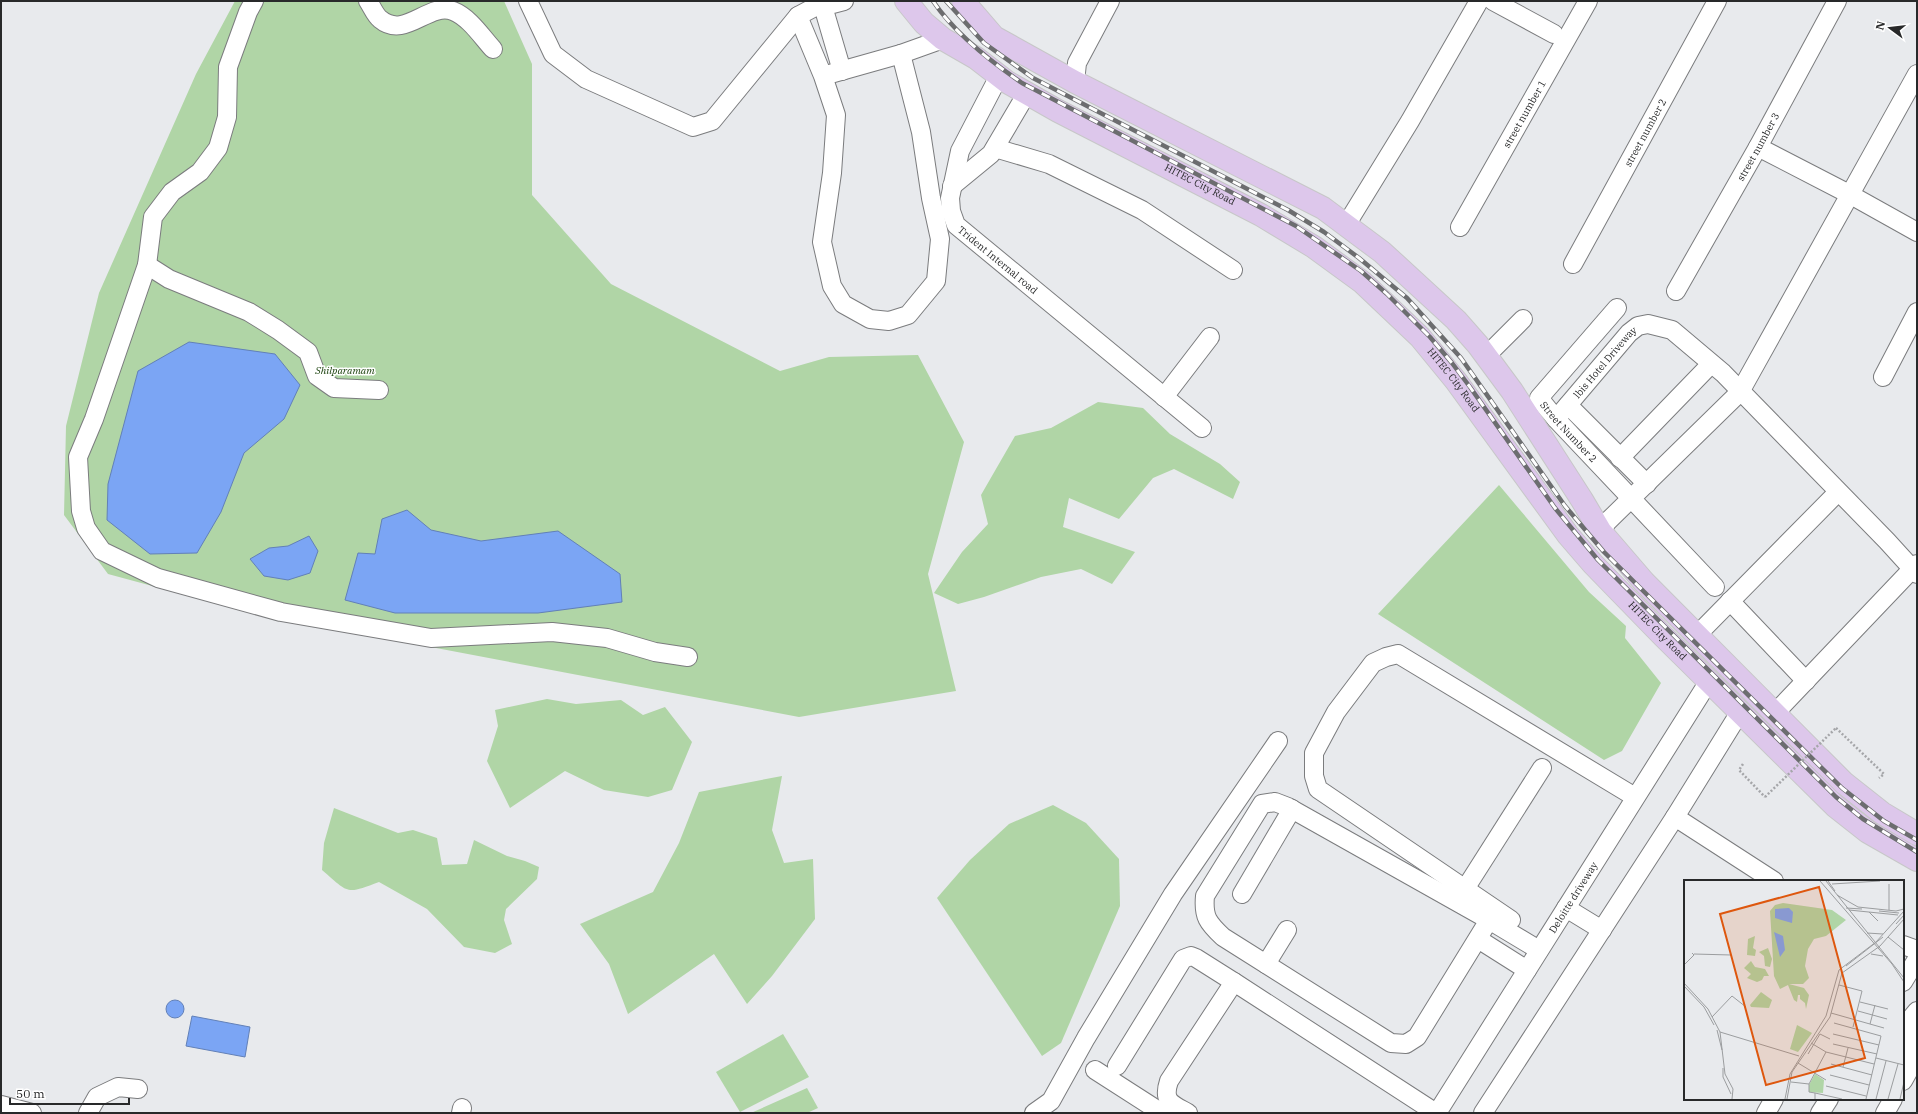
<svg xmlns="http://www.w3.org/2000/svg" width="1918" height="1114" font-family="'IBM Plex Serif',serif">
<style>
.green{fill:#b0d5a6}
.water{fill:#7ba5f4;stroke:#6280b7}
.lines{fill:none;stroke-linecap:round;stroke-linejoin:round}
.minor-casing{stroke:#7b7c7e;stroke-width:20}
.major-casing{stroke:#c7c7c8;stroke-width:24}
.path{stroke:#a5a6a9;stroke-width:2.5;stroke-dasharray:2 2;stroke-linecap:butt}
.minor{stroke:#fff;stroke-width:18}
.major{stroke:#ddc7eb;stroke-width:22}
.rail-casing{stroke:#6c6d6f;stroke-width:4.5}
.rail{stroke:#fff;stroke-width:3;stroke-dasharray:9;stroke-linecap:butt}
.path-bridge{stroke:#a5a6a9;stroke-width:2.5;stroke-dasharray:2 2;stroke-linecap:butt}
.labels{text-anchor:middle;stroke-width:3;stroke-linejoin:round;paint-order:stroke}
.street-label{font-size:10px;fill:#28292a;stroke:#fff}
.park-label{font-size:10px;font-style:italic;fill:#123a03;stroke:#fff}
.inset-road{fill:none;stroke:#9b9d9f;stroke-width:1}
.view{fill:#de570e;fill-opacity:0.15;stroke:#de570e;stroke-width:2}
.inset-edge{fill:none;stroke:#28292a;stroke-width:2}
</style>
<rect width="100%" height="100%" fill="#e8eaed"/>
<g class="green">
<polygon points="235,1 504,1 532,64 532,195 611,284 780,371 829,357 918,355 964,442 928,574 956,691 799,717 252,613 108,574 64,515 66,426 99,293 196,74"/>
<polygon points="1098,402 1143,408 1170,434 1220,464 1240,482 1233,499 1174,469 1153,478 1119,519 1069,498 1063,527 1135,552 1112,584 1081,569 1041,577 984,597 958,604 934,593 962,552 988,524 981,495 1015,436 1051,428"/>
<polygon points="1499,485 1589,592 1626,626 1625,638 1661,683 1622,751 1604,760 1378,614"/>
<polygon points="547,699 576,704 621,700 643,715 665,707 692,742 672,790 648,797 604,790 565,771 510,808 487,761 498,726 495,710"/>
<polygon points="782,776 772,830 784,863 813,859 815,919 772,976 747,1004 714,954 628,1014 609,964 580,924 653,892 679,843 699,792"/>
<polygon points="1053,805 1086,823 1119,859 1120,906 1061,1043 1042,1056 937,898 970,860 1009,824"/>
<path d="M334,808L398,833L413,830L437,838L442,865L467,864L474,840L507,856L525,861L539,867L537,879L506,909L504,920L512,944L495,953L464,947L427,909L379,882C345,895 349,893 322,870L324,843Z"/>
<polygon points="783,1034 809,1077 740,1112 716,1072"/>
<polygon points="807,1088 818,1108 807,1113 751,1113"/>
</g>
<g class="water">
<polygon points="189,342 275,354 300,385 284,419 244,453 221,512 197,553 150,554 107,520 108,484 138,371"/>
<polygon points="407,510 431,530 481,541 558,531 620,574 622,602 538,613 395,613 345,600 358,553 375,554 382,519"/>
<polygon points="309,536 318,551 310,573 288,580 264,576 250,559 269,548 288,546"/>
<circle cx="175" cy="1009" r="9"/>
<polygon points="192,1016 250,1027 245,1057 186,1046"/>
</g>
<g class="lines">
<defs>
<g id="minor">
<polyline points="254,1 248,12 228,67 227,117 218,148 200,172 172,192 153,217 147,265 94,419 78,457 81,511 86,528 102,551 158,578 281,612 431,638 552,632 607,638 655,652 688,657"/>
<path d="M368,1C372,7 375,15 380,19C405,40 428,2 453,11C469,17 482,37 493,49"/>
<polyline points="528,1 553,54 586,79 693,127 712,121 798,16 826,1"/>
<polyline points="1493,1 1554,34"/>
<polyline points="798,16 823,76 836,115 832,173 822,242 832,286 843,304 870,319 889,321 908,315 936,281 940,239 931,198 921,132 901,54 943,39"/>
<polyline points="842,71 825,13 825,6 844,1"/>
<polyline points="830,74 901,54"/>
<path id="s1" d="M999,76L960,151L950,198L951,211L956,225L1202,428"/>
<polyline points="1075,82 1077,63 1110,1"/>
<polyline points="1758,147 1849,194 1917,232"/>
<polyline points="995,148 1049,164 1142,210 1233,270"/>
<polyline points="952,186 991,154 1027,93"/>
<path id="s2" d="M1460,227L1588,1"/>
<polyline points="1348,228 1351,217 1410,121 1479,1"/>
<path id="s3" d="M1573,264L1717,1"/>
<polyline points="147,265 169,279 249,312 278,330 308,352 317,376 334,388 379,390"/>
<path id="s4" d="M1676,291L1758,147L1837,1"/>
<path id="s5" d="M1617,308L1539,398L1556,419L1715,587"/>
<polyline points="1486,356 1523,319"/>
<polyline points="1883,377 1917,312"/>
<polyline points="1164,397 1210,337"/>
<polyline points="1568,405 1647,484"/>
<path id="s6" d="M1556,419L1629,333L1638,326L1648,324L1672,330L1723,373L1887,541L1917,574"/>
<polyline points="1620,458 1711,364"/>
<polyline points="1601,532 1607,522 1740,392 1917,74"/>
<polyline points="1730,601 1806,681"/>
<polyline points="1697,635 1838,492"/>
<polyline points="1775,713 1917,564"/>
<polyline points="1675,817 1774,881"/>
<polyline points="1465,889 1542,768"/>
<polyline points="1242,894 1292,809"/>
<polyline points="1566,908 1602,930"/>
<path d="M1489,920L1417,1037L1406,1044L1391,1043L1223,937C1208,923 1203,917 1205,896L1262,804L1275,802L1288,807L1489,920L1539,950"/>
<polyline points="1511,920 1318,789 1314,776 1314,753 1336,712 1373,663 1386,657 1398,654 1635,797"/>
<polyline points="1478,939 1527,970"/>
<polyline points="1903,945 1917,950"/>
<polyline points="1266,964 1287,930"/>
<polyline points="1903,982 1917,959"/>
<polyline points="1117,1066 1183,959 1191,956 1196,958 1234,982"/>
<polyline points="1095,1070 1162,1113"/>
<polyline points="1903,1081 1913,1063 1907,1023 1917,1011"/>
<polyline points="1,1105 32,1113"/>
<polyline points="88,1113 97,1097 118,1087 138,1089"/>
<polyline points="461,1113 462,1108"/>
<polyline points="1034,1113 1051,1101 1086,1038 1173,894 1278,741"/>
<path d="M1188,1113C1172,1104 1162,1102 1169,1081L1234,982L1436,1113"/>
<path id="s7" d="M1437,1113L1709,681"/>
<polyline points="1483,1113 1675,817 1740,712"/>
<polyline points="1766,1113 1774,1099"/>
<polyline points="1820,1113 1829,1099"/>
<polyline points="1885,1113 1893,1099"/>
</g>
<g id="major">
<path id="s8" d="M906,1L924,23L943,39L976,58L1007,82L1058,111L1261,215L1314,247L1362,282L1420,337L1456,381L1568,535L1593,564L1663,636L1835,806L1868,832L1917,860"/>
<polyline points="963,1 994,37 1075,82 1323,208 1382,252 1456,320 1478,345 1512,391 1582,500 1601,532 1644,582 1844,783 1882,813 1917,834"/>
</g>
</defs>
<use href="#minor" class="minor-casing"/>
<use href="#major" class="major-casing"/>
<g class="path">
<polyline points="1836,728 1884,774 1879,778"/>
<polyline points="1743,764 1739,770 1765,797"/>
</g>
<use href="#minor" class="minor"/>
<use href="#major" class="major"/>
<defs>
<g id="rail">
<path d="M933,1C955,34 990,61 1022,83L1296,226L1361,271L1387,294L1430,337L1452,363L1470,387L1555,508L1598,560L1836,797L1863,819L1917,852"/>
<polyline points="946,1 984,43 1033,78 1288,210 1324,232 1359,258 1407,298 1461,358 1565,506 1604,552 1842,788 1884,821 1917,840"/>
</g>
</defs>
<use href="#rail" class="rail-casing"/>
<use href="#rail" class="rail"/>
<polyline class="path-bridge" points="1765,797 1836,728"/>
</g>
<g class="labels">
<g class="street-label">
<text dy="4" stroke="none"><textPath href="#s2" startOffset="130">street number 1</textPath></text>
<text dy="4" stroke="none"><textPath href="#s3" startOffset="150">street number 2</textPath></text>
<text dy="4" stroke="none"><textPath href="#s4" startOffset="166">street number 3</textPath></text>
<text dy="4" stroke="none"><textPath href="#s8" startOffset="349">HITEC City Road</textPath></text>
<text dy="4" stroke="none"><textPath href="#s1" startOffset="215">Trident Internal road</textPath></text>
<text dy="4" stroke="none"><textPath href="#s6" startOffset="75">lbis Hotel Driveway</textPath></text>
<text dy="4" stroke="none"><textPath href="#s8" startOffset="673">HITEC City Road</textPath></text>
<text dy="4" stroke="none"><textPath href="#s5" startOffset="164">Street Number 2</textPath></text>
<text dy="4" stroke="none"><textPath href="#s8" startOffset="997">HITEC City Road</textPath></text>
<text dy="4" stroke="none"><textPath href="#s7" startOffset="255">Deloitte driveway</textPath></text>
</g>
<g class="park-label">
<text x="345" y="374">Shilparamam</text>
</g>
</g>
<g transform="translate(1684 880)">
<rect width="220" height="220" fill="#e8eaed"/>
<path d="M99,23L148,30L162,40L142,56L130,59L124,69L121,86L125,98L119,104H105L120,108L125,115L122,129L121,123L116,119V115H114L113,122L110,120L104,105L96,109L90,96L86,31L91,25ZM71,56L69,68L72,70L71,76L63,75L64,59ZM84,68L88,79L86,87L81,86L80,76L75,72ZM67,81L71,87L81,89L85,96H80L78,100L73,102L63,98L67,94L60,88ZM77,112L88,120L85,128L67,127L66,125ZM113,145L128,153L114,172L106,169ZM131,194L140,200L139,213L125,212V205Z" fill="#b0d5a6"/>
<path d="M105,28L109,32L108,43L91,38V29ZM90,52L99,56L101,70L96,77Z" fill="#7ba5f4"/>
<path class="inset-road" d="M136,1L208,84L220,102M142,1L220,98M144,1L151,11M148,4L196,1M153,15L174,27L212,31L220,29M162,28L178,29M165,30L214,35M205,30V4M195,31L215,33M185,32L194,41M212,44L220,35M183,53L199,54M204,57L220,70M10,74L47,75M187,74L199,76M0,85L10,75L8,73M162,86L199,57M0,103L24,129L36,152L41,194L49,209L48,219M155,105L178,111L169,147M0,106L20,127L30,145M176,122L204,129M174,131L203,139M147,133L200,148M28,137L48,116L62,127M150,143L197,156L182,219M186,144L191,125M33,150L38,170M36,152L115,176M149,154L195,165M127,163L142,172L190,184M149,164L193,174M124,174L136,154L146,159M192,178L220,185M114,183L142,200M147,184L188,195M159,187L164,168M39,188V197L47,214M146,195L185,205M107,202L125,204V212L131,213M125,204L142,172M142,206L182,216M101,219L106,194L142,136L155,90L192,62L220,31M103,219L108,192L146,137L158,93L196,66L220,39M131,219V213L158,219M192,219L202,181M204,219L214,184M216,219L220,202"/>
<path class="view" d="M135,7L181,178L82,205L36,34Z"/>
<rect width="220" height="220" class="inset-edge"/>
</g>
<rect width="1918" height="1114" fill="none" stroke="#28292a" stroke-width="4"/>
<g transform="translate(1890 28) rotate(285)" stroke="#ffffff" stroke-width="3" paint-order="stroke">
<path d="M0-3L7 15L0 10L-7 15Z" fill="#28292a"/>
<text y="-6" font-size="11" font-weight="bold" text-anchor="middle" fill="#28292a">N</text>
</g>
<path d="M10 1098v6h119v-6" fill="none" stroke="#28292a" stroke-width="2"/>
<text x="16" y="1098" font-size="12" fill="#28292a" stroke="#ffffff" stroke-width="3" paint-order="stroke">50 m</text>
</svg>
